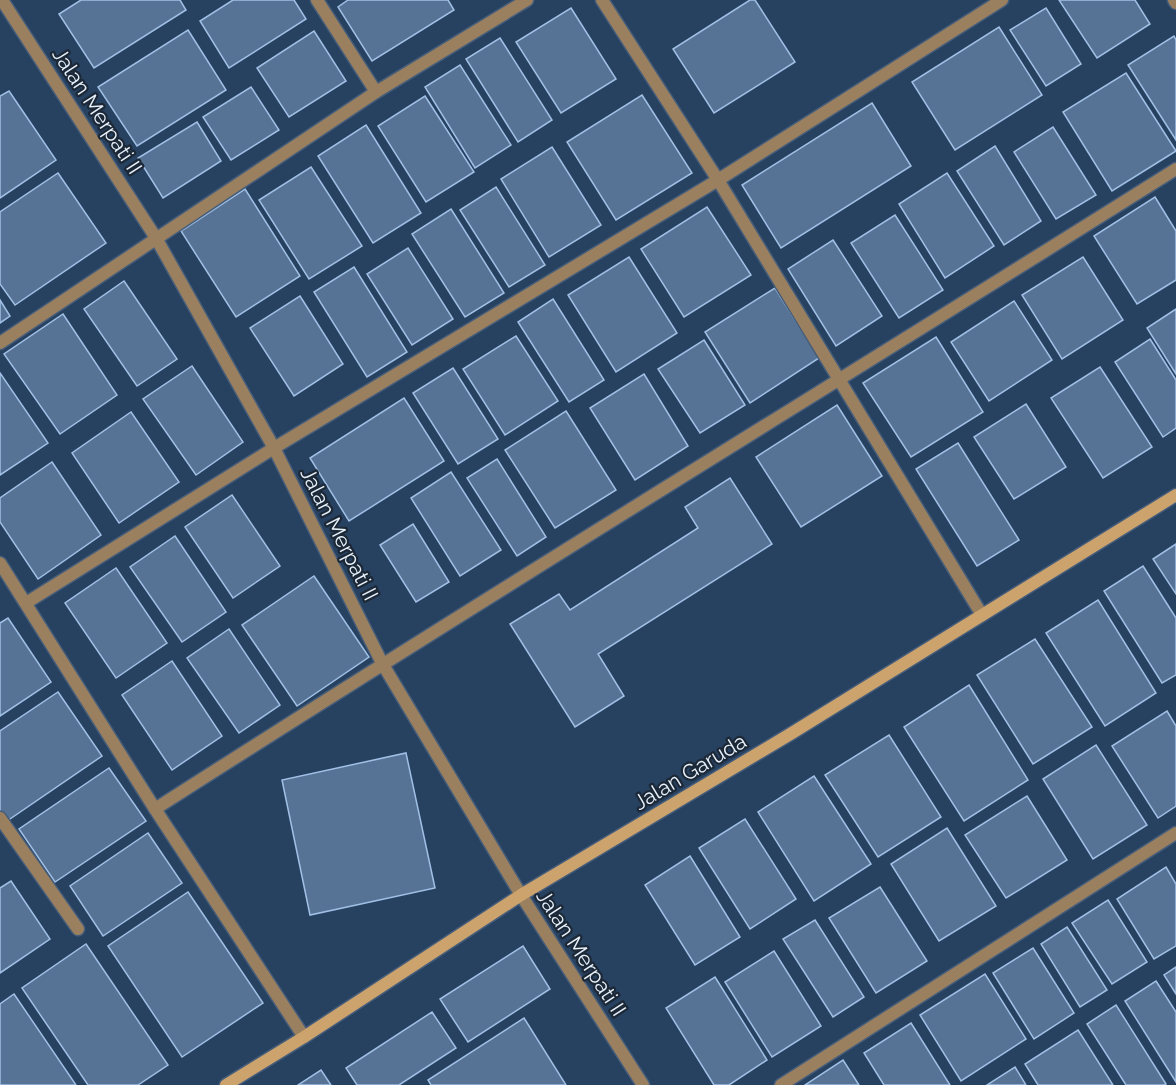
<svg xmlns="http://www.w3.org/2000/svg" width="1176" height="1085" font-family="Raleway,sans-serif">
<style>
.building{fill:#567396;stroke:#a1c0e5;stroke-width:1.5}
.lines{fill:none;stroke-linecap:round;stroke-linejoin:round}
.street-casing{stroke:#465d7a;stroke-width:15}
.secondary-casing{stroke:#465d7a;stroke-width:15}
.street{stroke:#9a805f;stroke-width:12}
.secondary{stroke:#cca36d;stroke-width:12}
.labels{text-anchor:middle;stroke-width:4.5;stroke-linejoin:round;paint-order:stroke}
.street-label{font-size:21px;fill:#e7f1fc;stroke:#1c2836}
</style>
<rect width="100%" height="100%" fill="#274161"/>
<g class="building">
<polygon points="81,0 180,0 186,10 94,68 59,14"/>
<polygon points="233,0 294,0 306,19 229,68 200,21"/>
<polygon points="348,0 448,0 454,10 372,61 338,7"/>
<polygon points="750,0 755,0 795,62 714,113 673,49"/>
<polygon points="1059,0 1135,0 1150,24 1097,58"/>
<polygon points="571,8 616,79 561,113 516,42"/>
<polygon points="1046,8 1081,64 1046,86 1010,30"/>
<polygon points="999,27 1042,95 955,150 912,82"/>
<polygon points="188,30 226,90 137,146 98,87"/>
<polygon points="314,31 346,81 289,117 257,68"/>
<polygon points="1174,36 1176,40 1176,140 1128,65"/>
<polygon points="500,38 552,120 518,142 466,59"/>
<polygon points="460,65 511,145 475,168 425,87"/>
<polygon points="1126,73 1176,151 1112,191 1063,112"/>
<polygon points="251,87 279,130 231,160 203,117"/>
<polygon points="9,91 56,160 0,198 0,96"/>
<polygon points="642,95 692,173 616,220 567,142"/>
<polygon points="425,96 474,172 426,202 378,126"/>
<polygon points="872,103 911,166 781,248 742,185"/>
<polygon points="197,122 221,161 163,198 138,158"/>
<polygon points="366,125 421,213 373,243 318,156"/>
<polygon points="1053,127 1096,195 1056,219 1014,152"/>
<polygon points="995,146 1041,221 1004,245 957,171"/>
<polygon points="552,147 601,225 549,257 501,179"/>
<polygon points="311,167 362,246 309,279 259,200"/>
<polygon points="58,173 106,243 15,305 0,284 0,212"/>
<polygon points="947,173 994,246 945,278 899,204"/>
<polygon points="496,187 545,265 509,287 460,210"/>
<polygon points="245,189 300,276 236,317 181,231"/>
<polygon points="1155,197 1176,231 1176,280 1137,304 1094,236"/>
<polygon points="707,207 751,275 684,317 641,249"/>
<polygon points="451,209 504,293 465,317 412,234"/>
<polygon points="895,215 943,290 899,318 851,243"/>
<polygon points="833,240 882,316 836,346 788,269"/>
<polygon points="408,248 453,319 412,345 367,274"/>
<polygon points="629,257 677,333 616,372 568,295"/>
<polygon points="1083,257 1123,320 1062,359 1022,295"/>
<polygon points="354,267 407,352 367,377 314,292"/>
<polygon points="124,281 177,359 137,386 84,309"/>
<polygon points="775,288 819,358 750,403 705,332"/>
<polygon points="300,296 343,364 294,396 250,328"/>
<polygon points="553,299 604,380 569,402 518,322"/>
<polygon points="0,300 10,316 0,323"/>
<polygon points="1014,301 1052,360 989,401 951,342"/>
<polygon points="1176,309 1176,374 1147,328"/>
<polygon points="63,314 117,395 60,434 4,354"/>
<polygon points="516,336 558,401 505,435 463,369"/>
<polygon points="936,337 983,412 911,457 863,383"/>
<polygon points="1150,339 1176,380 1176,428 1163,437 1115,362"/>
<polygon points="704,340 745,405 700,433 658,369"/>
<polygon points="192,366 243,442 196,475 143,399"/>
<polygon points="1100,367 1152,447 1103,478 1051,398"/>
<polygon points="453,368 498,439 458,464 413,393"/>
<polygon points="0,373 48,443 0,475"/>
<polygon points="644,374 688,446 635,480 590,408"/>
<polygon points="404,398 444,461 349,521 310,458"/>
<polygon points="1026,404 1066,467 1014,499 974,437"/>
<polygon points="837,405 882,476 801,527 756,457"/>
<polygon points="566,411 616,490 555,528 505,450"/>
<polygon points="131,412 179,482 119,523 72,453"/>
<polygon points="958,443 1019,540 977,566 916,469"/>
<polygon points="497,459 546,537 517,556 467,478"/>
<polygon points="52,462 101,535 38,579 0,522 0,498"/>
<polygon points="451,472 501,550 460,576 411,498"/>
<polygon points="730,478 772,544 598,654 624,696 575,727 510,624 559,594 570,610 698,528 685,507"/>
<polygon points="232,495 280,566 233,598 185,527"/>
<polygon points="413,524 449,582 416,602 380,545"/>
<polygon points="175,536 226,612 182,642 130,567"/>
<polygon points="1176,544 1176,594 1153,559"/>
<polygon points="1143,566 1176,618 1176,675 1162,683 1104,591"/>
<polygon points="116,568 167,643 116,678 65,603"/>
<polygon points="314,576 369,657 297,706 242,625"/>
<polygon points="1098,600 1156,693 1105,726 1046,633"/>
<polygon points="8,618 51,682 0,716 0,623"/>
<polygon points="229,629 280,705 239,733 187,658"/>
<polygon points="1035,639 1092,727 1033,764 977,675"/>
<polygon points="172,661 222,736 172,770 122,695"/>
<polygon points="969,685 1028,780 964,821 904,727"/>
<polygon points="58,692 102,756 7,821 0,811 0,731"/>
<polygon points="1167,711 1176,726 1176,806 1158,818 1112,746"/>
<polygon points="889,735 941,817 878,857 825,775"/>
<polygon points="1096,745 1147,825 1093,859 1043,779"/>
<polygon points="406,753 435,888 310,915 282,780"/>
<polygon points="109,768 146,821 55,882 19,829"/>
<polygon points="814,776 871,864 814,901 758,812"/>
<polygon points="1027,796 1067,860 1006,898 965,835"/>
<polygon points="745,819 796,899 750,929 699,848"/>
<polygon points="947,828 996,906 939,941 891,864"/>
<polygon points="148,833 182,883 103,936 70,886"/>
<polygon points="690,856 740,937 695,965 645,885"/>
<polygon points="1166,867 1176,884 1176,946 1154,959 1117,899"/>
<polygon points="11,881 50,939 0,973 0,888"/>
<polygon points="880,887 927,961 876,993 829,918"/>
<polygon points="188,892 263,1003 182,1057 108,946"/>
<polygon points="1108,900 1147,962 1112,984 1072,923"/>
<polygon points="815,920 864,997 833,1017 783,939"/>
<polygon points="1067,927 1107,990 1080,1007 1041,944"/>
<polygon points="86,944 168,1065 138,1085 88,1085 22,988"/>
<polygon points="523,946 550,989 468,1042 440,999"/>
<polygon points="1033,948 1074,1013 1034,1039 993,973"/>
<polygon points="774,951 821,1026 772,1057 725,982"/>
<polygon points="1176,967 1176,994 1164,975"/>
<polygon points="985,974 1026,1039 961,1081 920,1015"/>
<polygon points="715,977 767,1060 729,1085 714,1085 666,1008"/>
<polygon points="1156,981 1176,1012 1176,1082 1125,1001"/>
<polygon points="14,994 76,1085 0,1085 0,1004"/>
<polygon points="1116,1005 1166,1084 1164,1085 1126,1085 1087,1024"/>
<polygon points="432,1012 456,1048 399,1085 357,1085 346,1068"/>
<polygon points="524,1018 566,1085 431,1085 428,1080"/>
<polygon points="911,1023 950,1085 884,1085 864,1053"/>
<polygon points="1078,1030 1113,1085 1038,1085 1025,1064"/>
<polygon points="843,1060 859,1085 805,1085"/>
<polygon points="1015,1067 1026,1085 987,1085"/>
<polygon points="321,1070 331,1085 298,1085"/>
</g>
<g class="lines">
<defs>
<g id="street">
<polyline points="2,0 156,238 274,448 382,663 521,895 643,1085"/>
<polyline points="317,0 376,92"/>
<polyline points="602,0 718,180 982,615"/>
<polyline points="1174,0 1176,3"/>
<polyline points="0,343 376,92 527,0"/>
<polyline points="0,563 155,809 304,1037"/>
<polyline points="26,603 274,448 718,180 1002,0"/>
<path d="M155,809C493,592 836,383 1176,169"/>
<polyline points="0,818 78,929"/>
<polyline points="781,1085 1176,833"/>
</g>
<polyline id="secondary" points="226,1085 304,1037 521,895 792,733 1176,495"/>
</defs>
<use href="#street" class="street-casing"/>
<use href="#secondary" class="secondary-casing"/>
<use href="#street" class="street"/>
<use href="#secondary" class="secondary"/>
</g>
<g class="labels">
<g class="street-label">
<text transform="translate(97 111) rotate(57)" y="7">Jalan Merpati II</text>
<text transform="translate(339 534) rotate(63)" y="7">Jalan Merpati II</text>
<text transform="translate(690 772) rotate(-31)" y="7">Jalan Garuda</text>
<text transform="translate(581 953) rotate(57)" y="7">Jalan Merpati II</text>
</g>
</g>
</svg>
